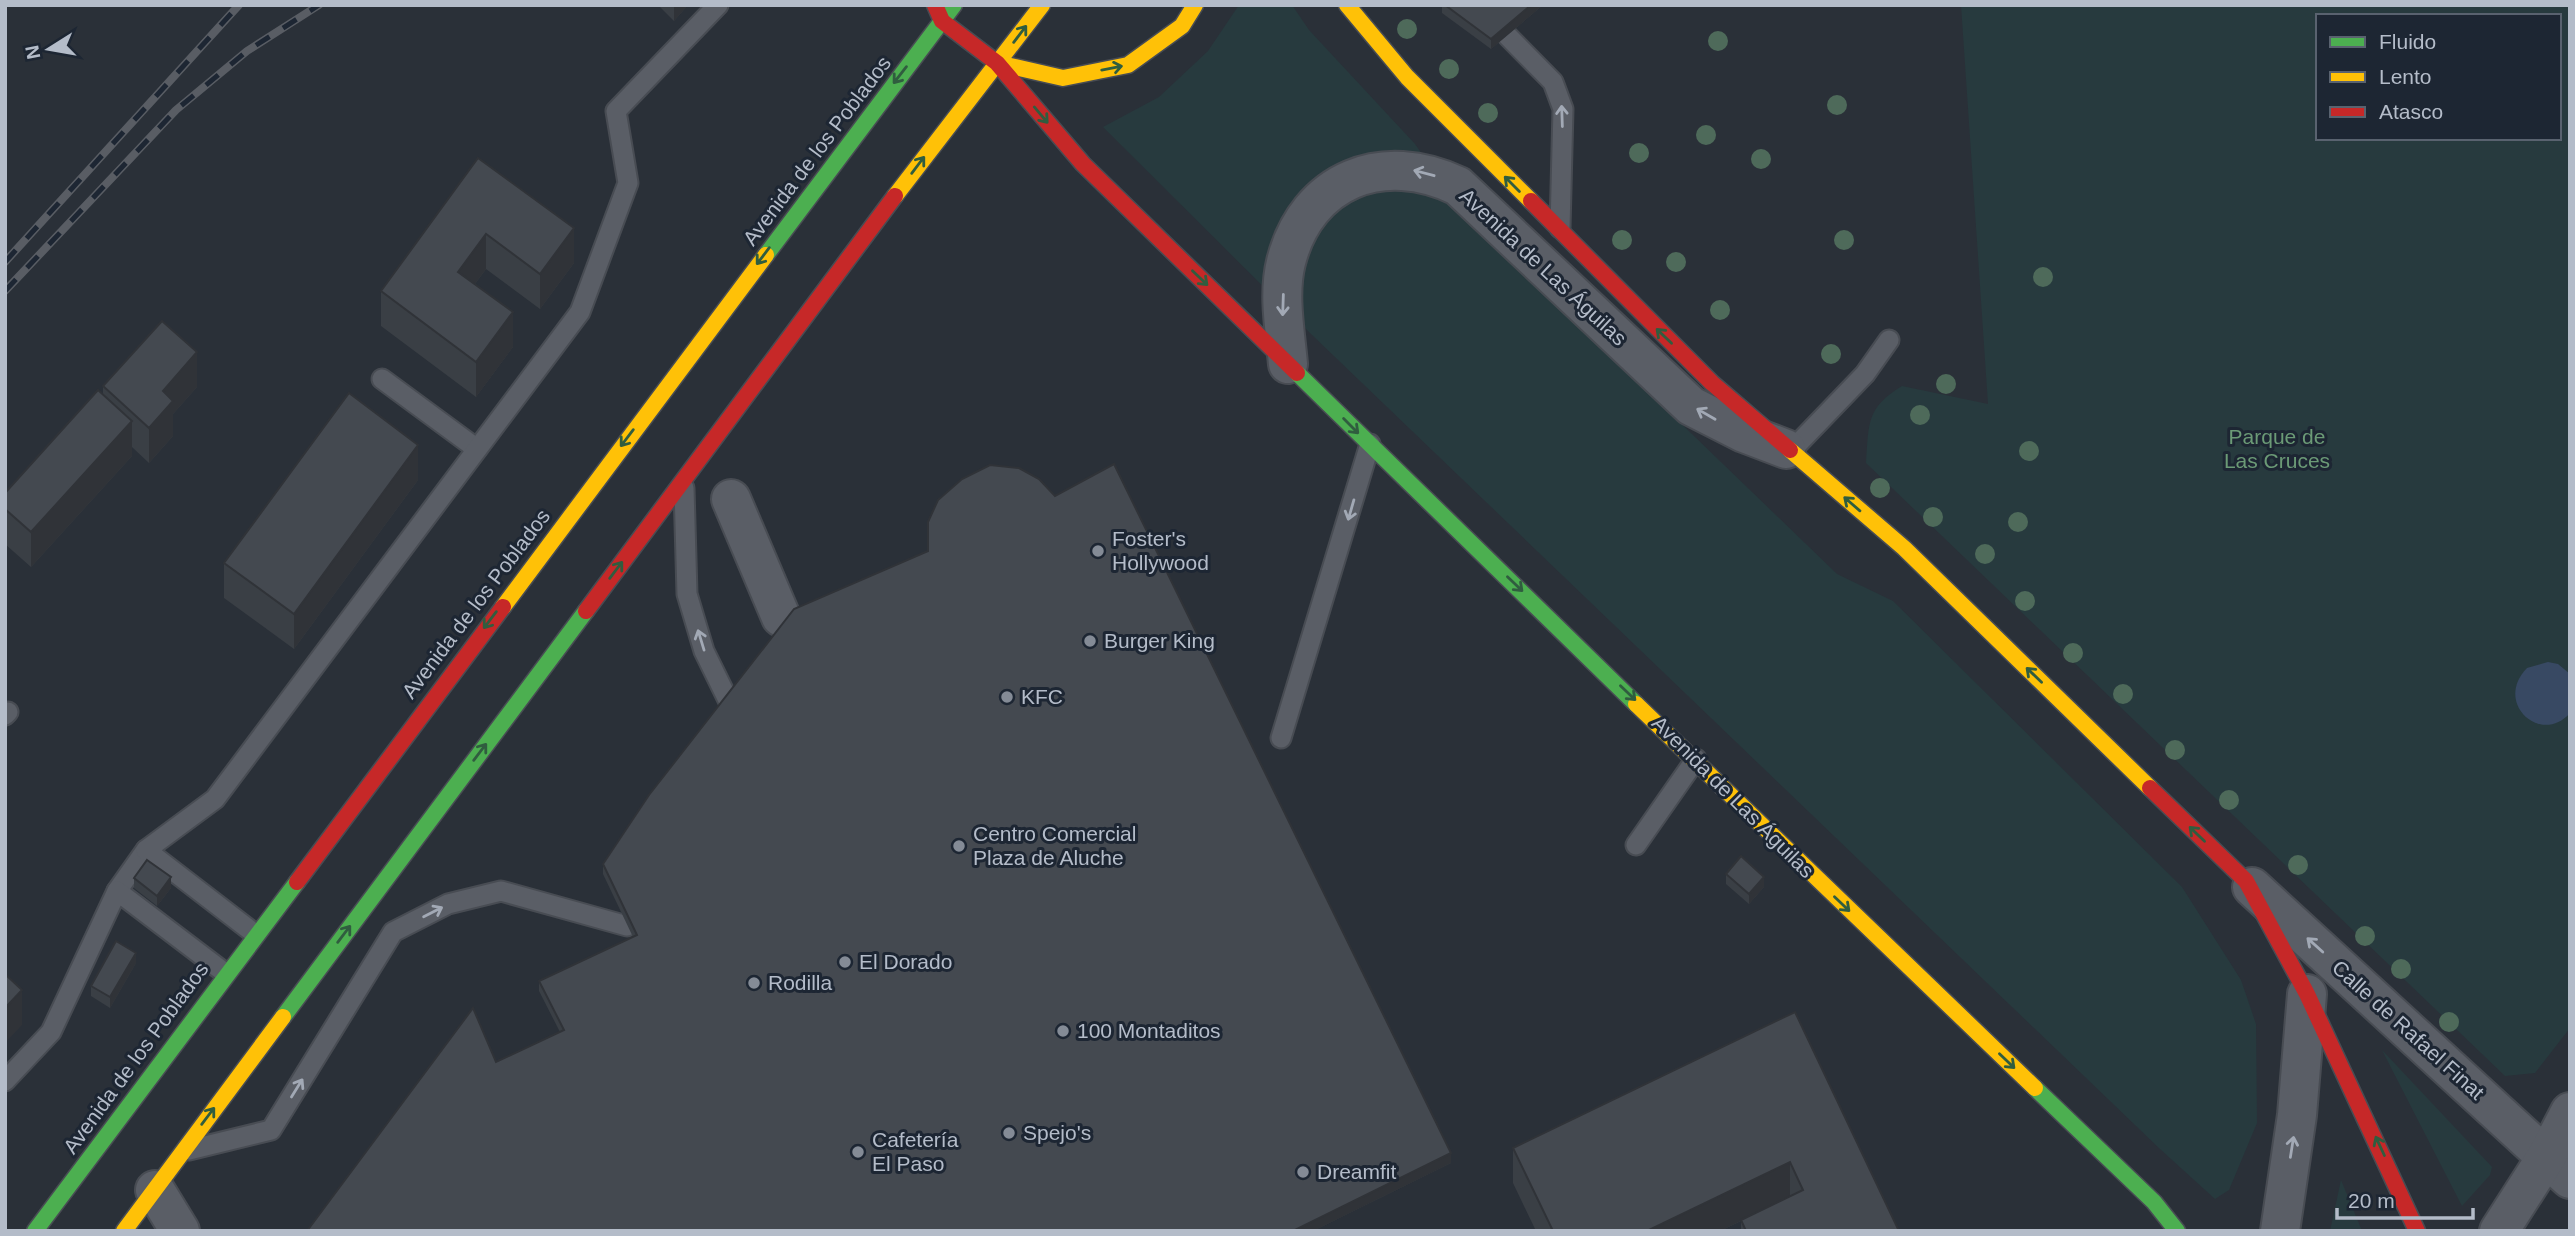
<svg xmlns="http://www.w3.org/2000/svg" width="2575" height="1236" font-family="Arial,sans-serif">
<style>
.green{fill:#273a3e;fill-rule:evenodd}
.water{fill:#384963}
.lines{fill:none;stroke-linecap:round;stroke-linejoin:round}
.lane-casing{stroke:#484c53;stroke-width:23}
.street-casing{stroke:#484c53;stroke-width:42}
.fast-casing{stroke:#484c53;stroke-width:19}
.slow-casing{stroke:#484c53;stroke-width:19}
.jam-casing{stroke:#484c53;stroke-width:19}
.lane{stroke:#5a5e66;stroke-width:19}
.street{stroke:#5a5e66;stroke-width:38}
.fast{stroke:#4caf50;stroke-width:16}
.slow{stroke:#ffc107;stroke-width:16}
.jam{stroke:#c62828;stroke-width:16}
.rail-casing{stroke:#595d64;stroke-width:8}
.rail{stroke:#1d2633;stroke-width:5;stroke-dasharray:16;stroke-linecap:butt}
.tree{fill:#4e6a5a}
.wall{fill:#3a3f45}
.shaded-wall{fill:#303338}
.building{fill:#444950;stroke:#303338;stroke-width:2}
.oneway{stroke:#305d3f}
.oneway2{stroke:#a2a9b5}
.poi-dot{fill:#848b96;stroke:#1d2633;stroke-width:2.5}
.labels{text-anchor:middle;stroke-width:6;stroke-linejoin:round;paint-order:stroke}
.street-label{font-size:21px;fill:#b4bcc9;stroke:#1d2633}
.park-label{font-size:21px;fill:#6b9a76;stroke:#1d2633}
.poi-label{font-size:21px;fill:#b4bcc9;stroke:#1d2633;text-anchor:start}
</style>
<rect width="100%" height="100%" fill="#2a3038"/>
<g class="green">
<polygon points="1239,5 1292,5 1309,30 1415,144 1464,214 1837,574 1893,601 2182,887 2241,980 2256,1024 2257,1123 2229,1190 2215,1199 2160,1149 1310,333 1103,127 1159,97 1208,51"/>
<path d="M1961,5H2570V1028L2535,1073L2505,1076L1866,463C1869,423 1866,408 1902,386L1988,404ZM2318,16H2559V138H2318Z"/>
<polygon points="2382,1050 2492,1167 2490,1175 2462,1206"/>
<polygon points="2341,1180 2362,1231 2330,1231"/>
</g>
<path class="water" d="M2548,662L2558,664L2570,674V713C2541,746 2493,703 2527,668Z"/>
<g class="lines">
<defs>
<g id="lane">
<polyline points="1477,5 1553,82 1563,109 1560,228"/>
<polyline points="382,379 477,449"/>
<polyline points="1791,451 1865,374 1889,340"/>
<polyline points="684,488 687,594 704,651 729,702"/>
<polyline points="5,715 8,712"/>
<polyline points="1281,738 1370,444"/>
<polyline points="1636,845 1696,759"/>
<polyline points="117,891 146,850"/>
<polyline points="255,934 146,850 215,799 580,312 628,183 616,111 718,5"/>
<polyline points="5,1081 51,1032 117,891 225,973"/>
<polyline points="189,1150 271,1130 393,932 448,904 501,891 627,926"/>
</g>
<g id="street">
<path d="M1288,364C1285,331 1278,294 1286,262C1307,179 1383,150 1458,186L1691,406L1744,433L1786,449"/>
<polyline points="731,499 781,617"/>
<polyline points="2252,887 2570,1179"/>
<polyline points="155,1190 180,1231"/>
<polyline points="2280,1231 2297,1115 2307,994"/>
<polyline points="2499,1231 2547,1156 2570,1112"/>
</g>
<g id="fast">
<polyline points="766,255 954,5"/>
<polyline points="1297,373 1636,704"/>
<polyline points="283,1017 586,611"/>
<polyline points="2035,1088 2154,1202 2177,1231"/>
<polyline points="35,1231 297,882"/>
</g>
<g id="slow">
<polyline points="1347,5 1407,77 1531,201"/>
<polyline points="997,63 1063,78 1128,65 1182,26 1195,5"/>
<polyline points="895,196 1042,5"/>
<polyline points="1790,450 1904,548 2150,788"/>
<polyline points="503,607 766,255"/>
<polyline points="1636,704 2035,1088"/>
<polyline points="124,1231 283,1017"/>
</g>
<g id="jam">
<polyline points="935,5 942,21 997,63 1083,164 1297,373"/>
<polyline points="1531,201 1712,383 1790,450"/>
<polyline points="586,611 895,196"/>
<polyline points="2150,788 2246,881 2307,994 2417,1231"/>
<polyline points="297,882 503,607"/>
</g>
</defs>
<use href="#lane" class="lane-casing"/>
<use href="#street" class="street-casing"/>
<use href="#fast" class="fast-casing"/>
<use href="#slow" class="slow-casing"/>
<use href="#jam" class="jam-casing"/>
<use href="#lane" class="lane"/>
<use href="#street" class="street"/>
<use href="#fast" class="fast"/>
<use href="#slow" class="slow"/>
<use href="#jam" class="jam"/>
<defs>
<g id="rail">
<polyline points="5,262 239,5"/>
<polyline points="5,291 176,110 247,51 319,5"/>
</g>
</defs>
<use href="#rail" class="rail-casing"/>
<use href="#rail" class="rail"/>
</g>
<g class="tree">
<circle cx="1407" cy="29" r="10"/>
<circle cx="1718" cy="41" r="10"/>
<circle cx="1449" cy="69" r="10"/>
<circle cx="1837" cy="105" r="10"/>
<circle cx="1488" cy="113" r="10"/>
<circle cx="1706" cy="135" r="10"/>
<circle cx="1639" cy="153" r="10"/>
<circle cx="1761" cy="159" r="10"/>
<circle cx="1622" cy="240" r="10"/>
<circle cx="1844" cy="240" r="10"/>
<circle cx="1676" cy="262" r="10"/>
<circle cx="2043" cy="277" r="10"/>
<circle cx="1720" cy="310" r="10"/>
<circle cx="1831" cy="354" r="10"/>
<circle cx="1946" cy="384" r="10"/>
<circle cx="1920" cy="415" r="10"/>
<circle cx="2029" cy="451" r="10"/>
<circle cx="1880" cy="488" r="10"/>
<circle cx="1933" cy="517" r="10"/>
<circle cx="2018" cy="522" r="10"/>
<circle cx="1985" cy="554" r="10"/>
<circle cx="2025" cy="601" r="10"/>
<circle cx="2073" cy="653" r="10"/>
<circle cx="2123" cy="694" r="10"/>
<circle cx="2175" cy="750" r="10"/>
<circle cx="2229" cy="800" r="10"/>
<circle cx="2298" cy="865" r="10"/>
<circle cx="2365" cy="936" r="10"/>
<circle cx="2401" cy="969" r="10"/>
<circle cx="2449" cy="1022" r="10"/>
</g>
<g class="wall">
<polygon points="658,5 688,5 674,21"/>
<polygon points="1442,5 1543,5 1491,49 1442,13"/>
<polygon points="478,158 574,263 540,309 486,269 475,284 513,347 476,397 381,326 381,291"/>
<polygon points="103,386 197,387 173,414 173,436 149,463 132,447 132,456 31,567 5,544 5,493 103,395"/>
<polygon points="418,480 294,649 224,598 224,563"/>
<polygon points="603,864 1451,1163 1313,1231 307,1231 496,1062 560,1032 539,991 539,981 633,937 603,874"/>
<polygon points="1726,874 1764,887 1749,904 1726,884"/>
<polygon points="134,878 171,888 157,906 134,888"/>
<polygon points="136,963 110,1008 91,996 91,986"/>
<polygon points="1795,1012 1899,1231 1741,1231 1741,1221 1720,1231 1536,1231 1513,1183 1513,1148"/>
</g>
<g class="shaded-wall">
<polygon points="674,5 688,5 674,21"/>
<polygon points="1531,5 1543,5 1491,49 1491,39"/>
<polygon points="574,228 574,263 540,309 540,274"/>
<polygon points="486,234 486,269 458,307 458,272"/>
<polygon points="513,312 513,347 476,397 476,362"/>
<polygon points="197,352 197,387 173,414 173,436 149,463 149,428 163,391"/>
<polygon points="132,421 132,456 31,567 31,532"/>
<polygon points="418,445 418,480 294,649 294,614"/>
<polygon points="171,877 171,888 157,906 157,896"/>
<polygon points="1764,877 1764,887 1749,904 1749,894"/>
<polygon points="136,953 136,963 110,1008 110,997"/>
<polygon points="22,990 22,1025 5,1043 5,1008"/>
<polygon points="1451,1153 1451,1163 1313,1231 1293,1231"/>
<polygon points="1790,1162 1790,1197 1720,1231 1647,1231"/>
</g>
<g class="building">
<polygon points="1445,5 1531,5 1491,39"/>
<polygon points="478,158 574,228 540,274 486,234 458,272 513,312 476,362 381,291"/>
<polygon points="162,321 197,352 163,391 173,401 149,428 103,386"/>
<polygon points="98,390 132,421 31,532 5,509 5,493"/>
<polygon points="349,393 418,445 294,614 224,563"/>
<polygon points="1114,464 1451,1153 1293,1231 307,1231 473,1008 496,1062 564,1030 539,981 637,935 603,864 649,795 794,609 928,551 928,522 938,500 962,479 990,465 1019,468 1039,479 1055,496"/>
<polygon points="1741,856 1764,877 1749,894 1726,874"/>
<polygon points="147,860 171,877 157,896 134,878"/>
<polygon points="116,941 136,953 110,997 91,986"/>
<polygon points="5,974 22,990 5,1008"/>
<polygon points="1795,1012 1899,1231 1746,1231 1741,1220 1803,1190 1790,1162 1647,1231 1553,1231 1513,1148"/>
</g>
<defs><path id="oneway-shaft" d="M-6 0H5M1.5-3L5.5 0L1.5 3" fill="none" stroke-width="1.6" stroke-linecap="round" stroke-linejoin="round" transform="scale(1.75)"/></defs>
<g class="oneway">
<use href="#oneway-shaft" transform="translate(1020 34) rotate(-53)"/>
<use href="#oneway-shaft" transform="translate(1112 68) rotate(-11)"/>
<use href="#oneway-shaft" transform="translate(900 75) rotate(128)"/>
<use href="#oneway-shaft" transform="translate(1041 115) rotate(50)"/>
<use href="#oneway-shaft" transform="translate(918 165) rotate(-53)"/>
<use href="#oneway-shaft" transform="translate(1512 184) rotate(-135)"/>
<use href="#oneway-shaft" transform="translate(763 256) rotate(127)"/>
<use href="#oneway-shaft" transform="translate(1200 278) rotate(44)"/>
<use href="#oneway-shaft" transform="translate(1664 336) rotate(-136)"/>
<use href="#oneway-shaft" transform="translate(1351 426) rotate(45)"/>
<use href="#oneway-shaft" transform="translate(627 438) rotate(127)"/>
<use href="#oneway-shaft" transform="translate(1852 504) rotate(-139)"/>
<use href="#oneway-shaft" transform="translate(616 570) rotate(-53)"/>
<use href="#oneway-shaft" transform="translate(1515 584) rotate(44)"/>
<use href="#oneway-shaft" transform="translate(490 620) rotate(127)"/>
<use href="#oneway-shaft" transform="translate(2034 675) rotate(-136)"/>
<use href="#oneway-shaft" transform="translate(1628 693) rotate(44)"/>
<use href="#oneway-shaft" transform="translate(480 752) rotate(-53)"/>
<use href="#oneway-shaft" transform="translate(2197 834) rotate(-136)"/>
<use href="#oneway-shaft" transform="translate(1842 904) rotate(44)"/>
<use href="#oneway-shaft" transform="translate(344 934) rotate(-53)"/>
<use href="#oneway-shaft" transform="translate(2007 1061) rotate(44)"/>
<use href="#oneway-shaft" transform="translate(208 1116) rotate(-53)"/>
<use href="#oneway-shaft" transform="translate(2380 1146) rotate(-115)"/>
</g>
<g class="oneway2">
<use href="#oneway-shaft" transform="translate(1562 116) rotate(-92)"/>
<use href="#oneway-shaft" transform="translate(1424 173) rotate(-165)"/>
<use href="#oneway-shaft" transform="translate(1283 305) rotate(92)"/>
<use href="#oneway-shaft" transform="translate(1706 414) rotate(-150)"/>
<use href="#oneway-shaft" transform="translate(1351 510) rotate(106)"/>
<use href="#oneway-shaft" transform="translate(701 640) rotate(-107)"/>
<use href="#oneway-shaft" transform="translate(433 912) rotate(-27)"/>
<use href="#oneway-shaft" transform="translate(2315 945) rotate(-138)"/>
<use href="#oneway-shaft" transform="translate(297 1088) rotate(-58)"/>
<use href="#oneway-shaft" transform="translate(2292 1147) rotate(-81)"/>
</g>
<g class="poi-dot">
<circle cx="1098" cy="551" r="7"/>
<circle cx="1090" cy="641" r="7"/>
<circle cx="1007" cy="697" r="7"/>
<circle cx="959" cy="846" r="7"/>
<circle cx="845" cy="962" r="7"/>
<circle cx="754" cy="983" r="7"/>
<circle cx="1063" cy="1031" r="7"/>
<circle cx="1009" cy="1133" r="7"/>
<circle cx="858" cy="1152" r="7"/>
<circle cx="1303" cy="1172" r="7"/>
</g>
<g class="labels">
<g class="street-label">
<text transform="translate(817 151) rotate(-53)" y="7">Avenida de los Poblados</text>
<text transform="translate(1543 267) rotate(43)" y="7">Avenida de Las Águilas</text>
<text transform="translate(476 604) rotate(-53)" y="7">Avenida de los Poblados</text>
<text transform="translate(1733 797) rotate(45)" y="7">Avenida de Las Águilas</text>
<text transform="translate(2408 1030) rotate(42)" y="7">Calle de Rafael Finat</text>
<text transform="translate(136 1058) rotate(-54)" y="7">Avenida de los Poblados</text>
</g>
<g class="park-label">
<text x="2277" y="444">Parque de<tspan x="2277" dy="24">Las Cruces</tspan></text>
</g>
<g class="poi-label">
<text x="1112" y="546">Foster's<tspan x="1112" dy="24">Hollywood</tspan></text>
<text x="1104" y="648">Burger King</text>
<text x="1021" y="704">KFC</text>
<text x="973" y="841">Centro Comercial<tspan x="973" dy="24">Plaza de Aluche</tspan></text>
<text x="859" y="969">El Dorado</text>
<text x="768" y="990">Rodilla</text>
<text x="1077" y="1038">100 Montaditos</text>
<text x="1023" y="1140">Spejo's</text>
<text x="872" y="1147">Cafetería<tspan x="872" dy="24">El Paso</tspan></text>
<text x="1317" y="1179">Dreamfit</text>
</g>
</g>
<rect width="2575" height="1236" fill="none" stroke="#b4bcc9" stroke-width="14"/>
<rect x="2316" y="14" width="245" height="126" fill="#1d2633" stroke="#59626f" stroke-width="2"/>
<rect x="2330" y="37" width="35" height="10" fill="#4caf50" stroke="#59626f" stroke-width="2"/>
<text x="2379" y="49" font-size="21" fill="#b4bcc9">Fluido</text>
<rect x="2330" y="72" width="35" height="10" fill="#ffc107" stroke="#59626f" stroke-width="2"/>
<text x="2379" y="84" font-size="21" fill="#b4bcc9">Lento</text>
<rect x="2330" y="107" width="35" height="10" fill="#c62828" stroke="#59626f" stroke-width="2"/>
<text x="2379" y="119" font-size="21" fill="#b4bcc9">Atasco</text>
<g transform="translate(49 49) rotate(259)" stroke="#1d2633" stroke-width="5" paint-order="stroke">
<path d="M0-5L12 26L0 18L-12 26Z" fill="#b4bcc9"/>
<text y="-10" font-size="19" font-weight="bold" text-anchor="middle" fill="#b4bcc9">N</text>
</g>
<path d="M2337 1208v10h136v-10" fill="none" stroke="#b4bcc9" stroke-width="3.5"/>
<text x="2348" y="1208" font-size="21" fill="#b4bcc9" stroke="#1d2633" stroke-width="5" paint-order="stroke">20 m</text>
</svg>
